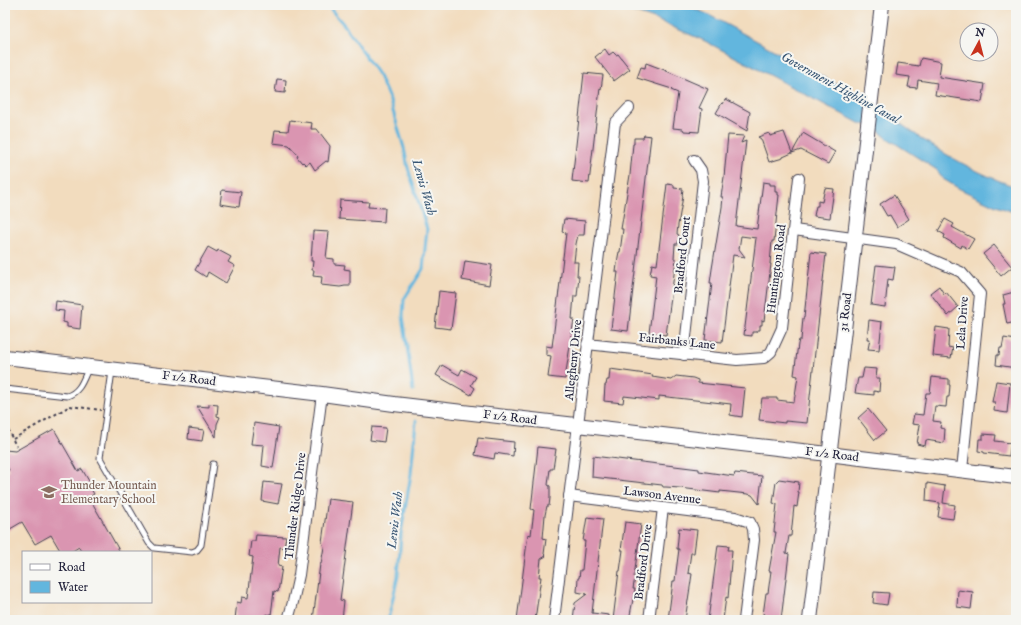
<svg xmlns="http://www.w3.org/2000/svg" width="1021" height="625" font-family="'IM FELL English',serif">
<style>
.water{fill:#62b6de;stroke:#426c8c}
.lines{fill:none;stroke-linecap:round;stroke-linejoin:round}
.stream{stroke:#62b6de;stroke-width:3}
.building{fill:#da95b1}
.lane-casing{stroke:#413e4f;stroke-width:7}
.street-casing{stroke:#413e4f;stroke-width:12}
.secondary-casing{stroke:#413e4f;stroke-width:16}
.path{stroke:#413e4f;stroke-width:2;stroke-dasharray:3 3;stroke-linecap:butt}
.lane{stroke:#fff;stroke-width:5}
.street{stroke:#fff;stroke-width:10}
.secondary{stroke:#fff;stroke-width:14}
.labels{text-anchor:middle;stroke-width:4;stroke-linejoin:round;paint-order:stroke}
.street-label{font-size:12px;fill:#22223b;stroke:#f6f6f2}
.education-label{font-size:12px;fill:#785e54;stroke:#f6f6f2;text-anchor:start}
.water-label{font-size:13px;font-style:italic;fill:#385674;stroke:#f6f6f2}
</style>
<rect width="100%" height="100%" fill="#f6f6f2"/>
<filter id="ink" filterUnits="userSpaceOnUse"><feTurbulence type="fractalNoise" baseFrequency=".025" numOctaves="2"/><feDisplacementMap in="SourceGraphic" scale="8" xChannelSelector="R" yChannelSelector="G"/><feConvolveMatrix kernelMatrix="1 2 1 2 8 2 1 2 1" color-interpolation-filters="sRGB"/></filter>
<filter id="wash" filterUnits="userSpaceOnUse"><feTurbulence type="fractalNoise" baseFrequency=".012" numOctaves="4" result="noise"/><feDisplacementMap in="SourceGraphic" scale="16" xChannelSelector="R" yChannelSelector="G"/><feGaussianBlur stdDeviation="0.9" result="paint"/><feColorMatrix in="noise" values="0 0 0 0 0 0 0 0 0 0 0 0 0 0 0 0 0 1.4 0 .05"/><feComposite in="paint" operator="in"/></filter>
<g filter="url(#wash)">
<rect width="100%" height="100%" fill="#f2dcbe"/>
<path class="water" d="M613,5H686L707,14L879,107C920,140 966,170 1016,187V213L996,206L960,189L943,179L937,170L887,138L874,127L859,123L705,41L654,19Z"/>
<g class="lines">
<g class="stream">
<polyline points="327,5 345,26 379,76 390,101 404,148 408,168 427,229 423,269 404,299 403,316 413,390"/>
<polyline points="388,620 398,576 401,533 411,474 416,421"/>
</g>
</g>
<g id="blocks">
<g class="building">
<polygon points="605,49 609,55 613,52 616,55 618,54 630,69 614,81 595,57"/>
<polygon points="921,58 941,62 939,77 985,84 982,102 935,95 937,83 918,80 917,88 908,87 910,77 896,75 898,63 919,66"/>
<polygon points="646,63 662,69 708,89 699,108 702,109 699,132 684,131 683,129 673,128 678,93 671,90 672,89 637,78 641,67 645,68"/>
<polygon points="584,73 603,75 601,89 600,88 589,183 572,181"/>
<polygon points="277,79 286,80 285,93 275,92"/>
<polygon points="726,99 750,112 747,131 716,113 722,103 723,104"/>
<polygon points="290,120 312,123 311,129 317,129 330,146 328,162 326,161 315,170 310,162 306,165 303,162 302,163 297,157 298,155 289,145 273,143 275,130 288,131"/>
<polygon points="784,132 792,153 783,157 783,158 769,162 761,139 758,137 769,133 770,136"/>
<polygon points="803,133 835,152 828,164 801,150 792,153"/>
<polygon points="644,135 651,136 628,331 611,329 618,272 616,272 618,257 619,252 620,252 623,229 621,229 630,175 633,144 634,144 634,138 643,138"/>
<polygon points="728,135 744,136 741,143 746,141 736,226 757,229 763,182 770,183 770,185 775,185 775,192 778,192 778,195 779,195 774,241 772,241 770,264 771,264 764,321 762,320 762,325 760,325 760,330 757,330 756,332 752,332 752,336 744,335 756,238 741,236 739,249 745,257 733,255 722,342 705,340 712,283 710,283 712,269 722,207 723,197 721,197 724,177"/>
<polygon points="667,184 674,185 674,188 683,189 682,196 683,196 678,225 677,234 679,235 678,244 675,244 674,259 676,259 666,335 649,333 656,276 650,275 652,264 657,265"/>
<polygon points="825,188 834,189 830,218 814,216 816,206 818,206 818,201 822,202"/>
<polygon points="222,190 241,192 239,207 220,204"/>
<polygon points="894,195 909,219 897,227 890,215 887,216 880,204"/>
<polygon points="340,200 369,202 368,207 385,208 384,222 339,219"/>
<polygon points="564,219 585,221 584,235 578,235 576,244 574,262 578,262 577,276 579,276 577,296 574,296 572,319 574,319 565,379 548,377 551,356 546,355 546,346 552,347 566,233 562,232"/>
<polygon points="945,219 954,224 952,227 974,239 968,249 962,245 961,248 944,238 945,235 938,231"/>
<polygon points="313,231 329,232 326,258 334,259 334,264 345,265 344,269 350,270 350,286 345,286 340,287 321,285 322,277 313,276 314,270 312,270 313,261 311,261"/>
<polygon points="994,245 1012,267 1001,276 983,254"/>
<polygon points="208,247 217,252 218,250 231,257 228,262 235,266 226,283 208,272 206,277 195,270"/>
<polygon points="811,252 826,254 807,423 785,421 785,423 759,420 762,398 777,398 777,400 794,402 798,376 794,375 798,344 799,340 801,340 803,318 804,318"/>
<polygon points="465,261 492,265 489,285 462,280"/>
<polygon points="876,265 895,267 893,280 888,279 885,307 871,305"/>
<polygon points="939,286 944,294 946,292 958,307 948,316 930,293"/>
<polygon points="439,291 456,293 451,329 435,327"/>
<polygon points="1014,292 1016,301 1016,322 1007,324 1003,304 1005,304 1003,295"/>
<polygon points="56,301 82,305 80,329 67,327 67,323 63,322 64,311 55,310"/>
<polygon points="869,320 882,322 879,350 868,349 870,339 867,339"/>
<polygon points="936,327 949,329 948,347 953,348 951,358 933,356"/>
<polygon points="1004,338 1016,340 1016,368 996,365 997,355 999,355 1000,348 1002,348"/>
<polygon points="442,365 459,375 462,369 476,377 471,385 475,388 471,395 436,375"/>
<polygon points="864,368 877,369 876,378 880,378 879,392 874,391 874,395 855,393 858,378 862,378"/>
<polygon points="610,369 653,375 652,377 671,380 676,376 693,378 698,380 698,383 745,388 742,417 730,415 731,404 659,396 659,400 624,396 623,403 604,401 605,385 606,385 607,380 609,380"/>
<polygon points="932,377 949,379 949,385 950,385 949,397 947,397 946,407 935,406 933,421 941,422 940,428 945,429 944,443 926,440 925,446 917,444 920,425 912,424 914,414 923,415 926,393 930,393"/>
<polygon points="996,381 1010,383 1007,413 994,411 995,402 992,402"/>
<polygon points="209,404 218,405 217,416 220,417 217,424 216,437 197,406 209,407"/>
<polygon points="868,409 886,431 875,440 858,418"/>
<polygon points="254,423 279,427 273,468 262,466 264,445 251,444"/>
<polygon points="372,427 386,428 384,442 370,440"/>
<polygon points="189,428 204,430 202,441 188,439"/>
<polygon points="54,429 78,471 82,469 93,488 91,489 94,494 89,497 120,552 81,552 79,547 71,552 61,552 51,535 35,544 22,522 5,532 5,472 9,470 5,463 5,450 15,451"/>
<polygon points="983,434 996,435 995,441 1011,443 1009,456 984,453 984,452 978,451 979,439 983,439"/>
<polygon points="478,438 514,442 513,456 495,453 494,459 475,455"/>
<polygon points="538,447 556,449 553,469 550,469 548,485 550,486 550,498 549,506 547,506 545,515 543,538 546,539 544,554 546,556 541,559 539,577 541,577 535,620 517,620 528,534 531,535 534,510 531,509"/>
<polygon points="593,456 699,469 699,471 734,476 735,473 762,476 759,504 752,495 748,494 720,491 720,493 680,488 666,487 663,487 662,485 592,477"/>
<polygon points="779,479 799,482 798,492 799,492 797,507 794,506 791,536 789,536 786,553 789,554 781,620 766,620 766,615 763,615 766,593 768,593 771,571 769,571 776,532 774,532 777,504 773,503 776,482"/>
<polygon points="264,482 282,484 278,504 262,501"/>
<polygon points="927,483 945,486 943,503 955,505 953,519 938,517 940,503 926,501"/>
<polygon points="328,499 353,502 340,600 344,601 342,620 313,620 320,564 321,564 324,547 322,542"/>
<polygon points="587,517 603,519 592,613 609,615 609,620 573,620 575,603 587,594 577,592 578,578 579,578 580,570 582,570 585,541 583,541"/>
<polygon points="625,522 641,524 634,577 635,577 633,589 635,589 629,620 613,620 619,571 620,571 623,550 621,550"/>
<polygon points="679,528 697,530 694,553 691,553 688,573 692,574 685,620 668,620 673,581 675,581 676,572 679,549 677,549"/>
<polygon points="256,535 286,537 284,548 280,547 278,566 282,567 278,592 274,591 271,615 266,614 266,618 264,617 263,620 235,619 237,602 241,603 242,597 248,598 253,557 249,556 251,541 255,541"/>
<polygon points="718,545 729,546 728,550 732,550 728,598 726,597 723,620 708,620"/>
<polygon points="958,590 973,592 971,609 957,607"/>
<polygon points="874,592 889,593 887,605 873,603"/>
</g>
</g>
</g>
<g filter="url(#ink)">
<use href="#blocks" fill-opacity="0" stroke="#413e4f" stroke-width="1"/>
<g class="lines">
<defs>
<g id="lane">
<polyline points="112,371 100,458 149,543 154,548 192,552 197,550 201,545 213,464"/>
<path d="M5,389L67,396C80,392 83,380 88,369"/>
</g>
<g id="street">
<polyline points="794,230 896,244 961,272 980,294 962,470"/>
<polyline points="587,344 737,360 764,358 771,352 782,328 799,178"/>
<polyline points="684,355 703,181 701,170 694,160"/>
<polyline points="569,496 735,517 750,522 753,529 754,540 744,620"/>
<polyline points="288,620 293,602 299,575 322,394"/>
<polyline points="554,620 615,123 629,108"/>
<polyline points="649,620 663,508"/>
</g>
<g id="secondary">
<polyline points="5,357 322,394 394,404 828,454 1016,477"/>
<polyline points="810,620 882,5"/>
</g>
</defs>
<use href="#lane" class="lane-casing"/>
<use href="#street" class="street-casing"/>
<use href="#secondary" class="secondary-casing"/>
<g class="path">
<polyline points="5,424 16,446"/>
<polyline points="13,439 70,406 101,410"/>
</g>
<use href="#lane" class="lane"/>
<use href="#street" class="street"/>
<use href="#secondary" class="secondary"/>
</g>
</g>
<defs>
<symbol id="school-bare" viewBox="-9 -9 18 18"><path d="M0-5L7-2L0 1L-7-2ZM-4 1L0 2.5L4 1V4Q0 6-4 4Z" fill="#8d6e63" stroke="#f6f6f2" stroke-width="2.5" paint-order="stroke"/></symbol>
</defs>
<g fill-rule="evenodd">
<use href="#school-bare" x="38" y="481" width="22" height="22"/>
</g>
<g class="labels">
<g class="street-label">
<text transform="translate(682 255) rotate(-84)" y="4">Bradford Court</text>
<text transform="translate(776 269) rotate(-83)" y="4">Huntington Road</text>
<text transform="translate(845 312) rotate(-83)" y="4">31 Road</text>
<text transform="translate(962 323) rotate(-86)" y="4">Lela Drive</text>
<text transform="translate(677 341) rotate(6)" y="4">Fairbanks Lane</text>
<text transform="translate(573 360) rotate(-84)" y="4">Allegheny Drive</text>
<text transform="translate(189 378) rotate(7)" y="4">F 1/2 Road</text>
<text transform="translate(510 417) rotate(7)" y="4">F 1/2 Road</text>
<text transform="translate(832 454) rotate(7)" y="4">F 1/2 Road</text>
<text transform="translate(662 495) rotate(7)" y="4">Lawson Avenue</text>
<text transform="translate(295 506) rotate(-83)" y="4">Thunder Ridge Drive</text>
<text transform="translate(643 562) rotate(-83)" y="4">Bradford Drive</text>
</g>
<g class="education-label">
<text x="61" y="489">Thunder Mountain<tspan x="61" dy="14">Elementary School</tspan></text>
</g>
<g class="water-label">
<text transform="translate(841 87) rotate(29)" y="5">Government Highline Canal</text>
<text transform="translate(425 187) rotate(74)" y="5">Lewis Wash</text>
<text transform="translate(394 520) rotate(-83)" y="5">Lewis Wash</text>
</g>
</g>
<rect width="1021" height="625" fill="none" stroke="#f6f6f2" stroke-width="20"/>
<rect x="22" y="551" width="130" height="52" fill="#f6f6f2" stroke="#a1a1a9"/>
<rect x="30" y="564" width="20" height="6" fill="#ffffff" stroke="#a1a1a9"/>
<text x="58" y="571" font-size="12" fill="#22223b">Road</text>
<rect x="30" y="581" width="20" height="12" fill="#62b6de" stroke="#a1a1a9"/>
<text x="58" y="591" font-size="12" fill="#22223b">Water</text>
<g transform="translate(979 42) rotate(7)"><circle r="19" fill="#f6f6f2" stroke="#a1a1a9"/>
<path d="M0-3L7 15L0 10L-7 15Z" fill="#c8321e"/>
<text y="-6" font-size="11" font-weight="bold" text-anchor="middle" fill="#22223b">N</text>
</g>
</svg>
